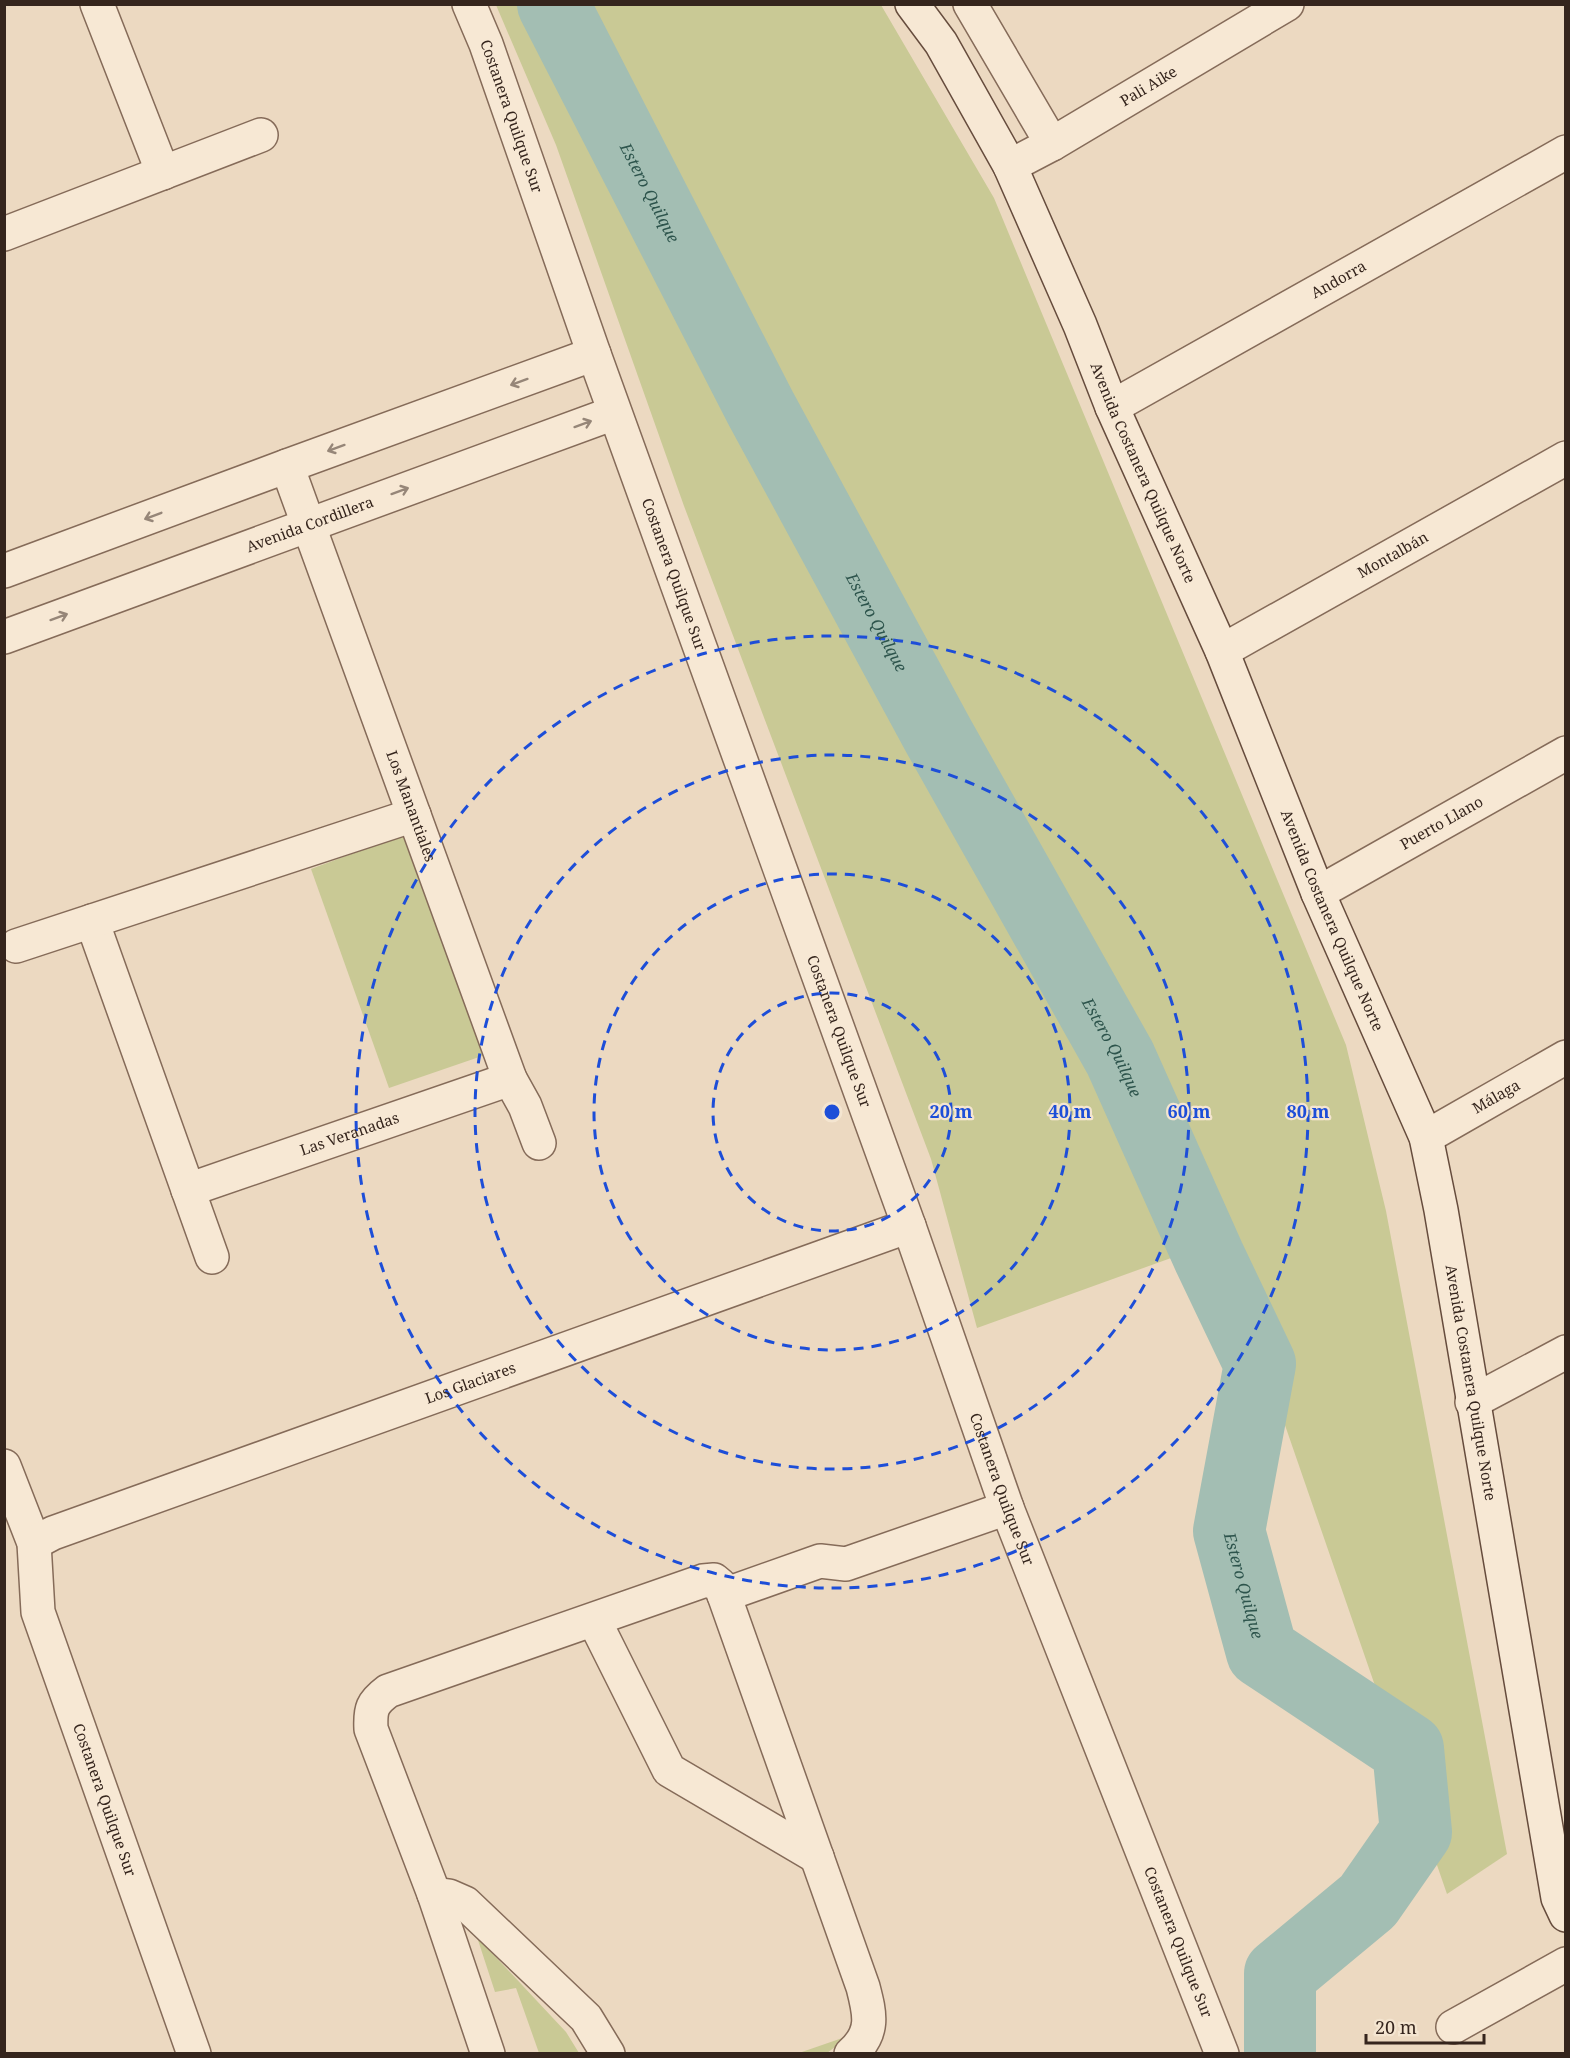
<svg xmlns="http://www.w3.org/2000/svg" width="1570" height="2058" font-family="'Noto Serif',serif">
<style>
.green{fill:#c9c995}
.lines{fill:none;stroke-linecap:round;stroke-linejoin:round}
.river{stroke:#a3beb3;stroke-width:72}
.street-casing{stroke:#856b59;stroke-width:36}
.secondary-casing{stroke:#664c3d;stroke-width:36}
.street{stroke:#f7e8d4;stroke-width:33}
.secondary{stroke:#f7e8d4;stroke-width:33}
.oneway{stroke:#968678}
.ring{fill:none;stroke:#1d4ed8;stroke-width:3;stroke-dasharray:10 8}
.labels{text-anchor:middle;stroke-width:4.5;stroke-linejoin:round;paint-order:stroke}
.street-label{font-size:15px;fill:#35251d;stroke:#f4e5d0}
.water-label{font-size:16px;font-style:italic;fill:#2d544c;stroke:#f4e5d0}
.centre{fill:#1d4ed8;stroke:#f4e5d0;stroke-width:3}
.ring-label{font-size:18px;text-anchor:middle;font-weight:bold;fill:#1d4ed8;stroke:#f4e5d0;stroke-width:4.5;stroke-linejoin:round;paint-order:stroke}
</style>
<rect width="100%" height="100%" fill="#ecd9c1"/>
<g class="green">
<polygon points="496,5 881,5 994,198 1346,1045 1386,1211 1507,1854 1447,1894 1221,1240 977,1328 931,1159 684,506 556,145"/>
<polygon points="408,833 485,1055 389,1088 311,869"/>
<polygon points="477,1937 566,2032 579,2053 539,2053 516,1988 495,1992"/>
<polygon points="851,2035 827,2053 799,2053"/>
</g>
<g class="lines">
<path class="river" id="s1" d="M553,4L760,407L939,737L1120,1058L1209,1257L1260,1364L1229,1531L1262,1652L1408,1749L1416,1832L1368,1901L1280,1974V2054"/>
<defs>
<g id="street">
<polyline points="97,4 163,173"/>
<path id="s2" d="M469,4L486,44L594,354L909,1226L1007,1508L1222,2054"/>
<polyline points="970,4 1052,144"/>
<path id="s3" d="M1010,166L1052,144L1287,4"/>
<polyline points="4,234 261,135"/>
<path id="s4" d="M1112,407L1566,152"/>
<path id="s5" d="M287,466L510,1079L525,1106L539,1143"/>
<polyline points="4,571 287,466 594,354"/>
<path id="s6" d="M4,637L614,413"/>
<path id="s7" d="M1222,651L1566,458"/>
<path id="s8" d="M1318,893L1566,753"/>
<polyline points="92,921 212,1257"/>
<polyline points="16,946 414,815"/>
<path id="s9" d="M1426,1137L1566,1057"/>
<path id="s10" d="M188,1190L510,1079"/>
<polyline points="1472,1402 1566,1352"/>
<path id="s11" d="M4,1466L34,1543L38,1612L194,2054"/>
<path id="s12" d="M34,1543L53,1533L909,1226"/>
<polyline points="724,1595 820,1561 846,1564 1007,1508"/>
<polyline points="594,1620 669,1770 817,1857"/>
<polyline points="434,1894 449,1896 465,1903 586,2018 608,2054"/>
<polyline points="1453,2027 1566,1964"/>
<path d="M488,2054L434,1894L371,1729C370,1709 372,1703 388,1691L703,1581L714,1580L720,1585L724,1595L863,1987C870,2014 875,2033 851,2054"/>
</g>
<g id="secondary">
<path id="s13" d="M912,4L941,43L1010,166L1080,325L1112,407L1222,651L1318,893L1426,1137L1441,1210L1558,1898L1566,1915"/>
</g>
</defs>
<use href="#street" class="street-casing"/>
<use href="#secondary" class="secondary-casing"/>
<use href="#street" class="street"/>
<use href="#secondary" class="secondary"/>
</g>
<defs><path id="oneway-shaft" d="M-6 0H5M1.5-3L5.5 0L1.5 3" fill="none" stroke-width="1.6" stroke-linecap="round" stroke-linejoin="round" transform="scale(1.5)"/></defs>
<g class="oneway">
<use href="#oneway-shaft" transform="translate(519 382) rotate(160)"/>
<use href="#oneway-shaft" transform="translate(583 424) rotate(-20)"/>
<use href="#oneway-shaft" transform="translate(336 448) rotate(160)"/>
<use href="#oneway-shaft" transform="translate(400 491) rotate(-20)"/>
<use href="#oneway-shaft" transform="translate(153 516) rotate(159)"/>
<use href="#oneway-shaft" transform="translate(59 617) rotate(-20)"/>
</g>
<g class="ring">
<circle cx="832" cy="1112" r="119"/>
<circle cx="832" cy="1112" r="238"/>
<circle cx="832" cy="1112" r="357"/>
<circle cx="832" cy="1112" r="476"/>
</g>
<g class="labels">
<g class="street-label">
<text dy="5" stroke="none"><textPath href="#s3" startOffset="160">Pali Aike</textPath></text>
<text dy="5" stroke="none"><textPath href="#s2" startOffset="120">Costanera Quilque Sur</textPath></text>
<text dy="5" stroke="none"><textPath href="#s4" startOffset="260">Andorra</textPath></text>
<text dy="5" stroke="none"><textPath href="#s13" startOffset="524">Avenida Costanera Quilque Norte</textPath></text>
<text dy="5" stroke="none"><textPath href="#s6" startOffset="326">Avenida Cordillera</textPath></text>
<text dy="5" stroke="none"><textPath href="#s7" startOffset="196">Montalbán</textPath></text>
<text dy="5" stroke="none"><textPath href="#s2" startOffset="606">Costanera Quilque Sur</textPath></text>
<text dy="5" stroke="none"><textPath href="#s5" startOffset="362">Los Manantiales</textPath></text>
<text dy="5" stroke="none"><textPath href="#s8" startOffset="142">Puerto Llano</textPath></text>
<text dy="5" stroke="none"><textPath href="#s13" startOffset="1010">Avenida Costanera Quilque Norte</textPath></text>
<text dy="5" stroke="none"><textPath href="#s2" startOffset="1092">Costanera Quilque Sur</textPath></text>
<text dy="5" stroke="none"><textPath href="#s9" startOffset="81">Málaga</textPath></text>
<text dy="5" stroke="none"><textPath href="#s10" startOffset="171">Las Veranadas</textPath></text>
<text dy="5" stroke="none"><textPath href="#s12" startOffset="465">Los Glaciares</textPath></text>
<text dy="5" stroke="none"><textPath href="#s13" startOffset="1496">Avenida Costanera Quilque Norte</textPath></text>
<text dy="5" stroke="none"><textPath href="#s2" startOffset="1578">Costanera Quilque Sur</textPath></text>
<text dy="5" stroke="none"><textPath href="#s11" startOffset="351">Costanera Quilque Sur</textPath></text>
<text dy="5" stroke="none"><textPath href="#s2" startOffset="2064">Costanera Quilque Sur</textPath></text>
</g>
<g class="water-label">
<text dy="6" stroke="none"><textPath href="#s1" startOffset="212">Estero Quilque</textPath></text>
<text dy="6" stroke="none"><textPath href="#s1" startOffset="698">Estero Quilque</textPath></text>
<text dy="6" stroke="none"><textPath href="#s1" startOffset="1184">Estero Quilque</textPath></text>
<text dy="6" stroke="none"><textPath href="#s1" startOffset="1760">Estero Quilque</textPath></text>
</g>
</g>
<circle cx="832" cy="1112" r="9" class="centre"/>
<g class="ring-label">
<text x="951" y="1118">20 m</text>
<text x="1070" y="1118">40 m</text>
<text x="1189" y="1118">60 m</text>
<text x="1308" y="1118">80 m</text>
</g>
<rect width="1570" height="2058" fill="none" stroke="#35251d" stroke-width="12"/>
<path d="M1366 2034v9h118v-9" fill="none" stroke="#35251d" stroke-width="3"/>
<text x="1375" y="2034" font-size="18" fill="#35251d" stroke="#f4e5d0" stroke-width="4.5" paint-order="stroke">20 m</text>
</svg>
